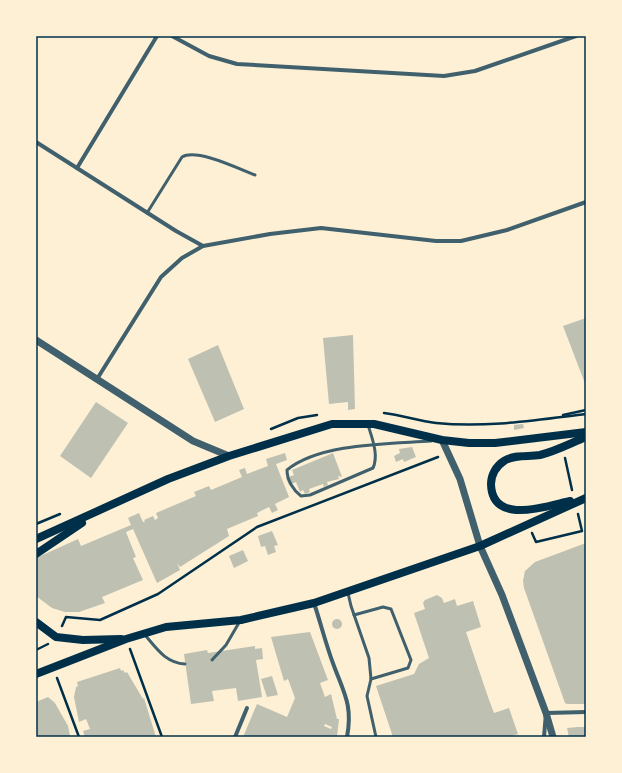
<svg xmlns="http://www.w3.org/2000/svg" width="622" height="773" font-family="Lora,serif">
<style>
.building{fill:#bec0b2;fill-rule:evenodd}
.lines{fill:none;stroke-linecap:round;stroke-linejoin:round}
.path{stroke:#003049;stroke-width:2.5}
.service{stroke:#3f606c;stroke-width:3}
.minor{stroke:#3f606c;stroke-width:4}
.tertiary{stroke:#3f606c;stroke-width:7}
.secondary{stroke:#003049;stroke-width:8}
.neatline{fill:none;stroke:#003049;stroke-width:1.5}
</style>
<rect width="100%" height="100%" fill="#fdf0d5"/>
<g class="building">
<polygon points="586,318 586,386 563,326"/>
<polygon points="353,335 355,409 348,410 348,402 329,404 323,338"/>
<polygon points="218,345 244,409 215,422 188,359"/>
<polygon points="96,402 128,423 91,478 60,456"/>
<polygon points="523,424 524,428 514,430 514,425"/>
<polygon points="412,447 416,457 404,462 403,459 396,462 394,456 400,453 399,449"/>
<polygon points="285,453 287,460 276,464 289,497 275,504 278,510 272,513 269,507 257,513 258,516 227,529 229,536 180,567 177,563 180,570 157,583 133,529 126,532 136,557 133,558 143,580 102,597 105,603 79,612 65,612 52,608 36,596 36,558 78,539 81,546 131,525 128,518 139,513 143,522 145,522 144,520 153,516 155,520 158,518 156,513 196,496 194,492 209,486 211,490 242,477 239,470 245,468 247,474 268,466 266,459"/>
<polygon points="333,453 342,477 338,476 339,479 327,482 328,485 324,487 323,484 309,489 310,492 305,494 303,490 300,492 296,482 289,485 286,478 294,475 292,470"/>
<polygon points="272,531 278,545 274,546 276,552 268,555 265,546 261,547 258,536"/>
<polygon points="586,543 586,704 567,704 565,703 524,588 523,581 525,571 535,562"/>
<polygon points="243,550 248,561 234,568 229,556"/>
<polygon points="437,595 442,598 444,603 455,599 457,606 473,601 481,627 466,632 488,697 494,713 509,708 518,734 508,737 393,737 376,686 414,674 419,664 429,658 414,613 425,609 423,603 425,600"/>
<circle cx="337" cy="624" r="5"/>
<path d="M310,632L328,680L320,683L325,697L331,694L337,719H339L337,737H243L257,704L287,717L295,698L288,679L284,681L271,637ZM325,724L332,727L331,729L324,726Z"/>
<polygon points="255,646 255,649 262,648 263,659 256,660 262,697 238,701 236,688 212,691 214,701 191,704 184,654 207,650 208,653"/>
<polygon points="120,668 121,671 123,670 125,673 127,672 143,699 144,698 156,737 85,737 83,731 90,729 86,719 79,722 74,697 76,687 78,686 77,682"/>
<polygon points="272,676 278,695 267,697 261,679"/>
<polygon points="48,697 55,703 68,726 70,736 36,737 36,702"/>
<polygon points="578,727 586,727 586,737 569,737 567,728"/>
</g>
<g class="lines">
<g class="path">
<path d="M384,413C402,415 418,421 436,423C486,428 536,420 586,414"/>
<polyline points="563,415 586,410"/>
<polyline points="271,429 298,418 317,415"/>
<polyline points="565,458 572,490"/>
<polyline points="36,524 60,514"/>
<polyline points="532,533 536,542 582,531 578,514"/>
<polyline points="62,626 66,617 100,620 158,594 257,527 438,457"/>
<polyline points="130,649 162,737"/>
<polyline points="36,650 48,644"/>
<polyline points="57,678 79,737"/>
</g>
<g class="service">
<path d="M147,213L182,157C197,148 239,169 255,175"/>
<path d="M368,425C372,438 379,455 373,468L310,495L301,496C293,490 287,480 287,470C320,443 389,444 431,441"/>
<polyline points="348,593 351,606 369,658 371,679 367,696 376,737"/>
<polyline points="354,615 383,607 391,609 411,660 408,668 371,679"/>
<path d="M145,635C157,649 166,663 185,664"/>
<polyline points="212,660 226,645 240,621"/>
</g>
<g class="minor">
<polyline points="172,36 209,56 237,64 444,76 475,71 576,36"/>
<polyline points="36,142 176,231 203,246"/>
<polyline points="77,168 157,36"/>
<polyline points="97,379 161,277 182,258 203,246 270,234 321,228 436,241 461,241 507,230 586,202"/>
<path d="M314,603C321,624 326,645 334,666C344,693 353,706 347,737"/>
<polyline points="235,737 247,708"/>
<polyline points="544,737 546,713 586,712"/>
</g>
<g class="tertiary">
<polyline points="36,340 193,441 229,456"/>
<polyline points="442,440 460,479 480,546 502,595 546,713 553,737"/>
</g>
<g class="secondary">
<path d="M570,501C547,506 492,526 491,484C491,475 496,466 504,461C515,454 528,457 540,455C556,451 571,443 586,437"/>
<polyline points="36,539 168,479 229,456 332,424 374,424 442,440 469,443 495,443 586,432"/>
<polyline points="36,554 82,523"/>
<polyline points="36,622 56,637 83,640 121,639"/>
<polyline points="36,674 126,639 166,627 241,620 314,603 480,546 586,498"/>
</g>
</g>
<rect width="622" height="773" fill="none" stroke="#fdf0d5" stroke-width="74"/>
<rect x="37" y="37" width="548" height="699" class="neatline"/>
</svg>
